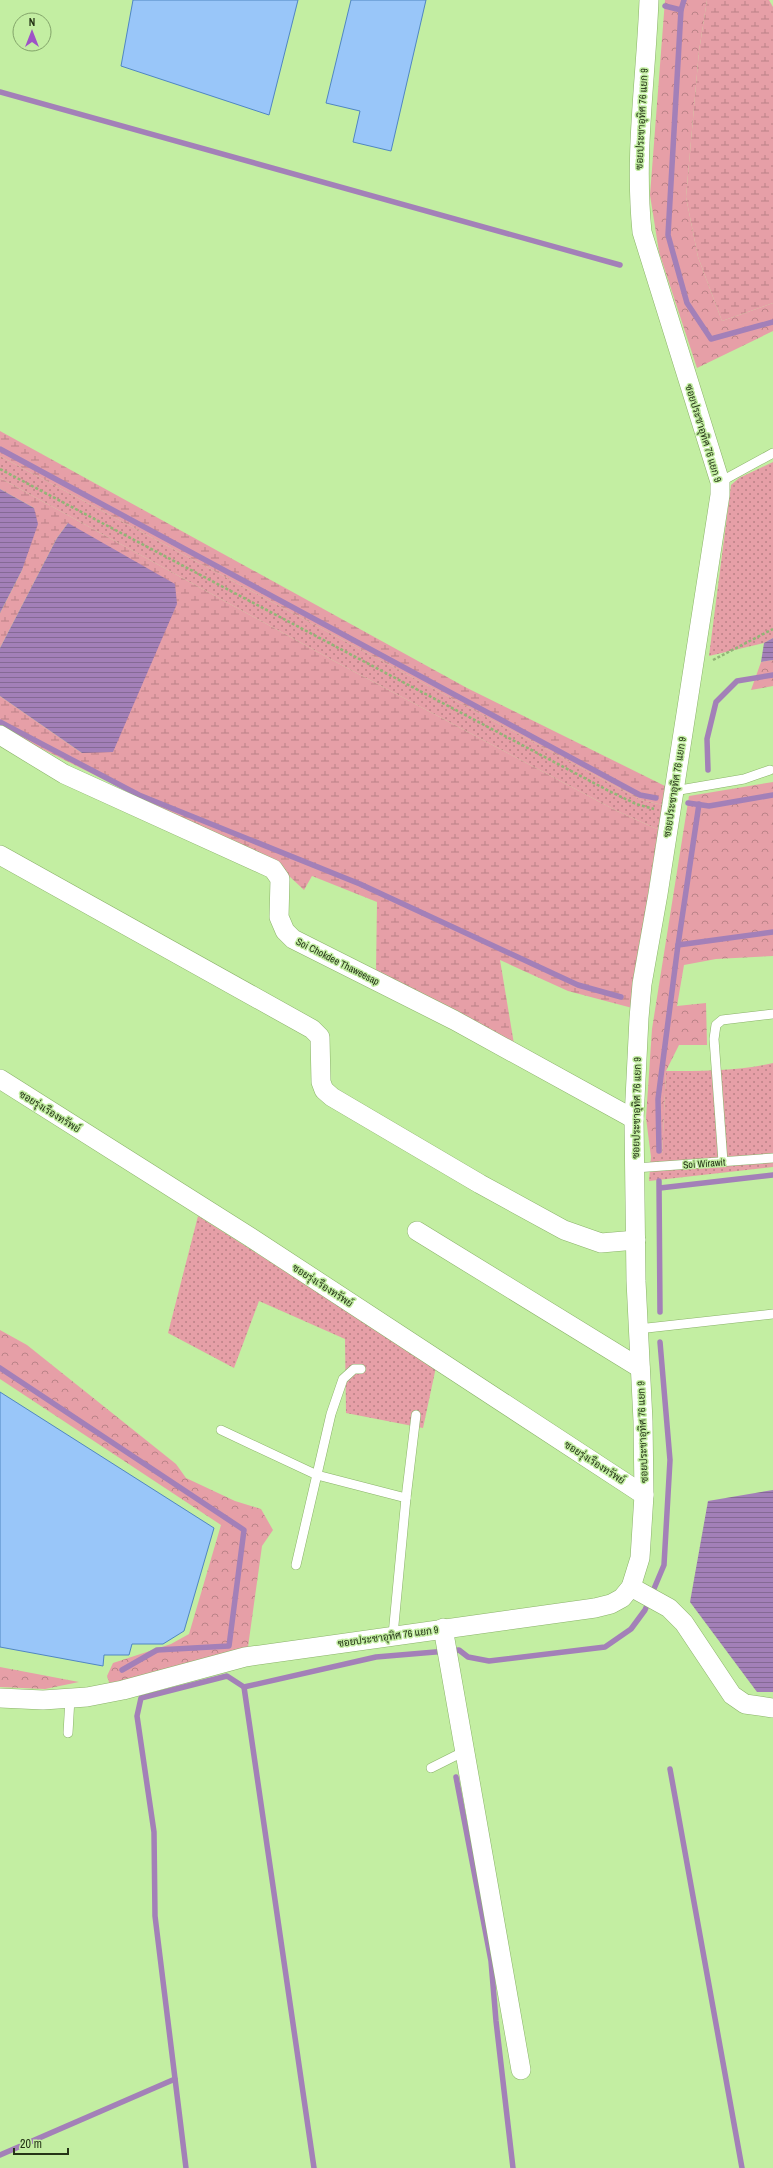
<svg xmlns="http://www.w3.org/2000/svg" width="773" height="2168" font-family="'Archivo Narrow',Sarabun,sans-serif">
<style>
.grass{fill:url(#grass-dots)}
.forest{fill:url(#forest-crowns)}
.wetland{fill:url(#wetland-marsh)}
.water{fill:url(#water-rules)}
.lines{fill:none;stroke-linecap:round;stroke-linejoin:round}
.stream{stroke:#a380b8;stroke-width:5.5}
.building{fill:#99c6f9;stroke:#5086c2}
.lane-casing{stroke:#8ab269;stroke-width:10}
.street-casing{stroke:#8ab269;stroke-width:20}
.path{stroke:#92b577;stroke-width:2.5;stroke-dasharray:3 2;stroke-linecap:butt}
.lane{stroke:#fff;stroke-width:9}
.street{stroke:#fff;stroke-width:19}
.labels{text-anchor:middle;stroke-width:3;stroke-linejoin:round;paint-order:stroke}
.street-label{font-size:10px;fill:#243416;stroke:#c3eea2}
</style>
<defs>
<pattern id="grass-dots" width="8" height="8" patternUnits="userSpaceOnUse"><rect width="8" height="8" fill="#e69fa7"/><path d="M2 2h.1M6 6h.1" fill="none" stroke="#ba8287" stroke-width="1.8" stroke-linecap="round"/></pattern>
<pattern id="forest-crowns" width="20" height="18" patternUnits="userSpaceOnUse"><rect width="20" height="18" fill="#e69fa7"/><path d="M2 6a3 3 0 1 1 6 0M12 15a3 3 0 1 1 6 0" fill="none" stroke="#ba8287"/></pattern>
<pattern id="wetland-marsh" width="20" height="14" patternUnits="userSpaceOnUse"><rect width="20" height="14" fill="#e69fa7"/><path d="M1 5h8M5 5V1M11 12h8M15 12V8" fill="none" stroke="#ba8287"/></pattern>
<pattern id="water-rules" width="6" height="5" patternUnits="userSpaceOnUse"><rect width="6" height="5" fill="#a380b8"/><path d="M0 2.5h6" fill="none" stroke="#856a95"/></pattern>
</defs>
<rect width="100%" height="100%" fill="#c3eea2"/>
<g class="grass">
<polygon points="0,456 641,800 663,805 664,824 657,829 617,811 336,662 0,478"/>
<polygon points="773,462 773,638 764,643 709,656 731,485 739,478"/>
<path d="M773,1063V1167L649,1181L651,1157L662,1156L666,1071C703,1071 738,1071 773,1063Z"/>
<polygon points="198,1216 436,1367 423,1428 346,1413 345,1339 259,1301 234,1368 168,1333"/>
</g>
<g class="forest">
<polygon points="665,0 707,0 699,51 686,197 698,257 722,321 773,303 773,331 697,368 659,252 650,195"/>
<polygon points="773,660 773,686 751,690 761,662"/>
<polygon points="773,782 773,956 716,959 684,965 677,1006 706,1003 707,1045 679,1045 666,1071 662,1157 651,1157 646,1118 652,1029 689,796"/>
<polygon points="0,1330 27,1345 176,1464 186,1478 235,1501 261,1509 273,1530 262,1546 248,1647 110,1685 107,1676 113,1663 171,1644 189,1634 221,1525 0,1379"/>
<polygon points="0,1667 79,1682 45,1689 0,1687"/>
</g>
<g class="wetland">
<polygon points="707,0 769,0 773,7 773,303 722,321 698,257 686,197 699,51"/>
<polygon points="0,431 467,688 665,786 663,805 641,800 0,456"/>
<polygon points="0,478 336,662 617,811 657,829 664,824 636,1009 568,991 500,960 514,1044 376,972 377,902 312,876 304,890 288,875 248,851 0,728 0,696 82,753 68,523 57,538 0,648 0,613 22,570 34,508 0,489"/>
</g>
<g class="water">
<polygon points="0,489 34,508 38,524 22,570 0,613"/>
<polygon points="68,523 175,584 177,604 113,752 82,753 0,696 0,648 57,538"/>
<polygon points="773,638 773,660 761,662 764,643"/>
<polygon points="773,1490 773,1692 757,1692 690,1602 708,1501"/>
</g>
<g class="lines">
<g class="stream">
<polyline points="665,6 681,10 684,0"/>
<polyline points="681,10 668,235 687,303 711,339 773,322"/>
<polyline points="0,92 620,265"/>
<polyline points="0,449 640,795 656,798"/>
<polyline points="0,722 139,795 360,884 578,985 621,997"/>
<polyline points="708,770 707,739 716,702 737,681 773,675"/>
<polyline points="688,803 709,806 773,795"/>
<polyline points="678,945 773,932"/>
<polyline points="659,1151 658,1099 678,945 699,804"/>
<polyline points="659,1181 660,1312"/>
<polyline points="660,1188 773,1175"/>
<polyline points="0,1368 244,1530 229,1646 157,1650 122,1670"/>
<polyline points="244,1687 314,2168"/>
<polyline points="670,1769 742,2168"/>
<polyline points="456,1777 491,1961 496,2021 513,2168"/>
<polyline points="0,2155 175,2079"/>
<polyline points="186,2168 155,1916 154,1832 137,1716 141,1698 227,1676 244,1687 376,1657 459,1650 468,1657 489,1661 605,1647 631,1629 645,1610 664,1565 670,1460 660,1342"/>
</g>
</g>
<g class="building">
<polygon points="133,0 298,0 269,115 121,66"/>
<polygon points="351,0 426,0 391,151 353,142 360,111 326,103"/>
<polygon points="0,1392 214,1528 184,1631 163,1644 132,1644 129,1655 104,1655 103,1666 0,1647"/>
</g>
<g class="lines">
<defs>
<g id="lane">
<polyline points="720,482 773,453"/>
<polyline points="674,791 744,779 770,770"/>
<polyline points="723,1162 714,1039 716,1025 722,1020 773,1014"/>
<polyline points="635,1168 773,1158"/>
<polyline points="638,1329 773,1314"/>
<polyline points="221,1430 317,1475 406,1498"/>
<polyline points="296,1565 331,1414 343,1379 354,1369 361,1369"/>
<polyline points="393,1635 406,1498 416,1415"/>
<polyline points="68,1733 70,1698"/>
<polyline points="431,1768 465,1751"/>
</g>
<g id="street">
<polyline points="0,735 64,774 273,869 280,879 279,917 285,931 293,939 454,1020 634,1119"/>
<polyline points="0,855 312,1029 320,1037 321,1082 324,1090 332,1097 480,1184 564,1230 601,1243 636,1240"/>
<polyline points="0,1079 250,1237 644,1495"/>
<polyline points="417,1231 640,1368"/>
<polyline points="631,1587 669,1608 684,1623 732,1695 745,1704 773,1708"/>
<polyline points="443,1628 521,2070"/>
<path d="M0,1698L43,1700L87,1697L123,1690L245,1657L595,1608L611,1604L622,1598L631,1587L640,1558L644,1495L643,1421L636,1281L634,1119L639,1018L642,984L658,894L720,495V482L642,232C634,152 646,79 649,0"/>
</g>
</defs>
<use href="#lane" class="lane-casing"/>
<use href="#street" class="street-casing"/>
<g class="path">
<polyline points="0,469 609,791 636,804 654,809"/>
<polyline points="713,660 773,629"/>
</g>
<use href="#lane" class="lane"/>
<use href="#street" class="street"/>
</g>
<g class="labels">
<g class="street-label">
<text transform="translate(641 119) rotate(-87)" y="4">ซอยประชาอุทิศ 76 แยก 9</text>
<text transform="translate(704 433) rotate(73)" y="4">ซอยประชาอุทิศ 76 แยก 9</text>
<text transform="translate(674 787) rotate(-81)" y="4">ซอยประชาอุทิศ 76 แยก 9</text>
<text transform="translate(338 961) rotate(27)" y="4">Soi Chokdee Thaweesap</text>
<text transform="translate(636 1108) rotate(-89)" y="4">ซอยประชาอุทิศ 76 แยก 9</text>
<text transform="translate(50 1111) rotate(32)" y="4">ซอยรุ่งเรืองทรัพย์</text>
<text transform="translate(704 1163) rotate(-4)" y="4">Soi Wirawit</text>
<text transform="translate(323 1285) rotate(33)" y="4">ซอยรุ่งเรืองทรัพย์</text>
<text transform="translate(642 1432) rotate(-92)" y="4">ซอยประชาอุทิศ 76 แยก 9</text>
<text transform="translate(595 1462) rotate(33)" y="4">ซอยรุ่งเรืองทรัพย์</text>
<text transform="translate(388 1636) rotate(-8)" y="4">ซอยประชาอุทิศ 76 แยก 9</text>
</g>
</g>
<g transform="translate(32 32)"><circle r="19" fill="#c3eea2" stroke="#83a46a"/>
<path d="M0-3L7 15L0 10L-7 15Z" fill="#9e53c6"/>
<text y="-6" font-size="11" font-weight="bold" text-anchor="middle" fill="#243416">N</text>
</g>
<path d="M14 2148v6h54v-6" fill="none" stroke="#243416" stroke-width="2"/>
<text x="20" y="2148" font-size="12" fill="#243416" stroke="#c3eea2" stroke-width="3" paint-order="stroke">20 m</text>
</svg>
